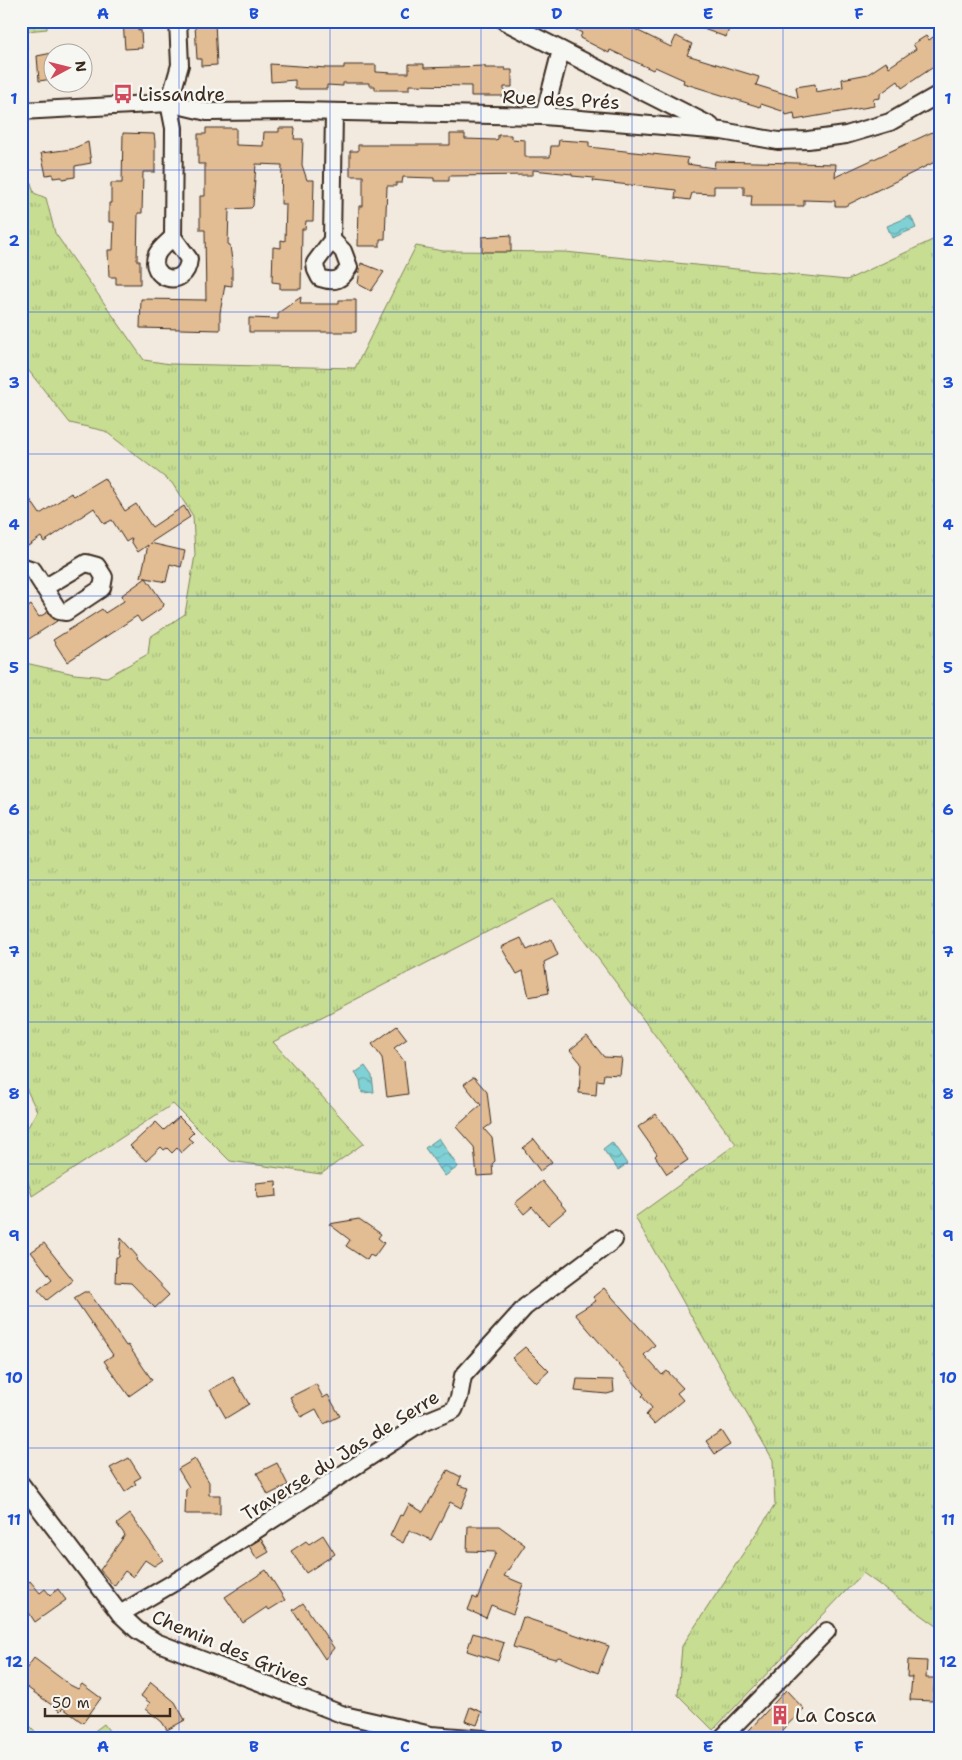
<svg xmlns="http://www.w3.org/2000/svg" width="962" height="1760" font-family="'Shantell Sans',sans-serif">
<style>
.grass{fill:url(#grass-tufts);stroke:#808458}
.forest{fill:url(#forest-crowns);stroke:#808458}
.water{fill:url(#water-waves);stroke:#648e8c}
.building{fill:#e2bc93;stroke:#3b2a1e}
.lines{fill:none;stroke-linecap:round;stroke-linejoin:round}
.street-casing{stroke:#3b2a1e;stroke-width:20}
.street{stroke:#f6f6f2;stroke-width:16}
.grid{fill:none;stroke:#1d4ed8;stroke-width:1;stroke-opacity:0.55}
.labels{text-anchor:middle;stroke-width:5;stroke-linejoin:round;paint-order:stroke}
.poi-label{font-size:19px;fill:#3b2a1e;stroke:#f6f6f2;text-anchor:start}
.street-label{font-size:19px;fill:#3b2a1e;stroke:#f6f6f2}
.neatline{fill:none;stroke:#1d4ed8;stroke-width:2}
.grid-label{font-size:16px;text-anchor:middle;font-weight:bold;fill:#1d4ed8}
</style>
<defs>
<pattern id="grass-tufts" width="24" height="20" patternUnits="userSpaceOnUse" patternTransform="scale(1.25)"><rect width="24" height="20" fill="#c6dd92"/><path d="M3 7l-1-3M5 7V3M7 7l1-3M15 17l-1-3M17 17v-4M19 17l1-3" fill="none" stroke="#abbe7d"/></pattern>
<pattern id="forest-crowns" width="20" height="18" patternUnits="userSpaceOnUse" patternTransform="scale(1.25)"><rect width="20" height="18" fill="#c6dd92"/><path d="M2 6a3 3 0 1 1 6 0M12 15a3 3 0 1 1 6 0" fill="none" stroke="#abbe7d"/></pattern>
<pattern id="water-waves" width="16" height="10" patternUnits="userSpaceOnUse" patternTransform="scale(1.25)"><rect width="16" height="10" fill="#80d1d5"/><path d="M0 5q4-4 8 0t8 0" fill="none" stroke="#6aaaac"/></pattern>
</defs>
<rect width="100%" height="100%" fill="#f2eadf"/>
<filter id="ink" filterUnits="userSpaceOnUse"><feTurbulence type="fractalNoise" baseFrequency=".02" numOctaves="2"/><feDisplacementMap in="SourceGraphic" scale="10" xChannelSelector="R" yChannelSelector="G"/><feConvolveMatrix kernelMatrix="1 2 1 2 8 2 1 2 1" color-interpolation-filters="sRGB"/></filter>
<g filter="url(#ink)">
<polygon class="grass" points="21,150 34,193 46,198 55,233 144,360 170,364 355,368 416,246 443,251 565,252 847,280 941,236 941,1629 863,1573 713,1730 678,1695 682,1646 775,1505 773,1460 635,1217 736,1144 553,898 273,1042 364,1143 321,1174 230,1161 173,1104 32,1196 23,1164 24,1134 37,1111 21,1078 21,662 74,674 107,677 148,654 150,637 185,614 195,555 193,516 172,483 105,431 70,423 21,361"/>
<g class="forest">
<polygon points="21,21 47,21 47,29 26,31 30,101 21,102"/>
<polygon points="21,1716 42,1739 21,1739"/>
<polygon points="104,1724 115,1739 84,1739"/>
</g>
<g class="water">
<polygon points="911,216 916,228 892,238 887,226"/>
<polygon points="365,1066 372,1076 374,1092 362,1093 360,1080 355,1073"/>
<polygon points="439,1138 458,1167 445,1176 425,1148"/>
<polygon points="612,1142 627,1164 618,1170 603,1149"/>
</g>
<g class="building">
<polygon points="123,21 137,21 138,31 141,30 142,48 125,49"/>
<polygon points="199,21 215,21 217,65 201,66 201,59 197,59 195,25 199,25"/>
<polygon points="559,21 618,21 671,47 676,36 692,44 687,55 759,77 756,85 798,98 796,87 815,84 816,92 843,87 842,79 868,74 886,62 889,67 916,49 913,44 926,36 929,40 936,35 941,42 941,62 902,88 898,81 880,94 880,98 873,99 874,106 795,120 794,113 786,115 785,112 761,104 760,107 683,83 684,80 655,67 653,70 610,50 609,53 580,38 582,33"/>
<polygon points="687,21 732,21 726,37 686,23"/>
<polygon points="52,53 52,79 39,81 37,56"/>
<polygon points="270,64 327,68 344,68 344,65 376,65 376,72 393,73 409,73 409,64 424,64 424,68 485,66 485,68 505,68 505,70 512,70 512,87 504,87 504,96 471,96 471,86 409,85 409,90 375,90 375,86 369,86 369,83 343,83 343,86 327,85 327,89 295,89 295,80 271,82"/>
<polygon points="206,128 236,128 236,145 263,146 264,132 279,132 279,128 295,128 294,139 303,139 302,165 307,180 314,180 313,221 306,221 305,229 302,229 301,289 280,289 280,283 272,282 273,247 281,248 281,240 285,241 286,204 281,204 282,165 256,164 253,206 251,208 229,209 228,244 230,245 232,261 232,286 225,285 220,313 220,330 140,328 141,299 206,300 205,230 200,230 200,196 205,196 205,164 198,164 198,134 206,134"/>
<polygon points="941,128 941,159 845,206 835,206 835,201 804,200 804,206 751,206 752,195 744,195 744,186 714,186 714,194 692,193 690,200 675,198 676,190 593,181 594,178 572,176 572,174 533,170 533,175 449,176 449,181 434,181 434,178 403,177 402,183 396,183 396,186 387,186 385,239 380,239 380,246 358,246 359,206 363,206 363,176 350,176 350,151 358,151 358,145 450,145 450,134 465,134 465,139 495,140 498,139 498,135 511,135 511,139 525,140 525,157 550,157 551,146 558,146 559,140 589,142 589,147 688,158 687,164 714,168 715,161 836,164 835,177"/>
<polygon points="123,133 154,134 155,142 155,172 143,172 142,213 138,213 137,261 140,261 140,284 116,284 116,277 109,277 108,250 113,250 114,222 109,222 109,203 111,203 111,183 122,183"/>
<polygon points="88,142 91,163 75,166 75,177 62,179 62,177 53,178 53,174 46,175 41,153 72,149"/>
<polygon points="511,235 511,252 482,252 482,237"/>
<polygon points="361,263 384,272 371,291 358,284"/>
<polygon points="301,297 300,304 339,304 339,300 356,300 356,332 249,332 249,318 278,319 278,313"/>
<polygon points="104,478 125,511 136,504 152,527 184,506 190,517 150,543 185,551 181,567 170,564 166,582 141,577 148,545 138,552 131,541 132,538 126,542 112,520 104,524 94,508 44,542 41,537 28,546 21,535 21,486 40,514 71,493 74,496"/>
<polygon points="146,578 164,604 163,607 141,622 137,616 67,662 53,640 102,609 105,613 124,601 122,595"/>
<polygon points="31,605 39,617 48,612 57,621 21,644 21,612"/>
<polygon points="521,938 527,950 551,939 558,955 544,962 549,993 529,997 523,971 517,974 501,947"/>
<polygon points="397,1026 407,1039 394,1048 404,1061 408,1094 387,1097 382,1058 372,1044"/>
<polygon points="587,1036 604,1057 622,1058 620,1075 604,1074 603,1081 597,1080 596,1095 579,1093 581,1063 570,1050"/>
<polygon points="474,1077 487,1092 491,1124 484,1129 492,1138 495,1161 492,1164 493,1175 477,1176 474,1147 456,1127 481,1105 464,1084"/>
<polygon points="656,1114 688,1160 667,1174 655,1156 657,1154 638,1127"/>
<polygon points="179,1117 194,1132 188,1138 193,1142 181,1153 177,1148 172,1153 167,1148 164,1150 161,1147 146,1161 130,1146 156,1122 164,1130"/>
<polygon points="534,1139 552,1162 540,1171 523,1148"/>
<polygon points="276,1181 277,1196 257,1198 256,1183"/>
<polygon points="542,1181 566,1210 548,1225 532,1207 524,1214 515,1203"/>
<polygon points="359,1219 381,1234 378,1238 384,1243 374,1257 370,1255 367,1260 346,1246 350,1240 329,1224"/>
<polygon points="121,1238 137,1256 136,1260 169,1295 155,1308 131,1283 115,1282 116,1257 119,1257"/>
<polygon points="44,1243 73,1280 47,1300 38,1290 52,1279 31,1252"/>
<polygon points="604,1288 655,1345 644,1355 662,1375 667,1371 683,1388 677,1393 683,1400 654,1424 646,1415 652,1408 642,1396 644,1394 575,1314 596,1301 593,1297"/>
<polygon points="84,1292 89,1292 126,1346 128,1345 152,1380 129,1396 104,1361 113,1355 74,1298"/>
<polygon points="525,1347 549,1371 536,1383 512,1358"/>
<polygon points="233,1377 249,1404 226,1418 210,1390"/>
<polygon points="577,1379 613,1380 614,1392 607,1394 575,1391"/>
<polygon points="316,1384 323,1398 328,1395 340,1416 324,1424 316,1409 301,1417 290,1397"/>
<polygon points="721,1431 730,1445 715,1454 706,1441"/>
<polygon points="129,1458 141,1477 134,1481 136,1484 125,1492 110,1468"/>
<polygon points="195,1459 209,1482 209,1495 220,1495 220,1514 185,1514 186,1489 189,1487 178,1469"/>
<polygon points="277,1463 288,1485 268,1495 257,1473"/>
<polygon points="448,1470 461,1477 458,1485 469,1488 461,1508 450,1502 431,1540 409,1530 403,1543 390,1536 400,1515 403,1516 409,1504 423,1512"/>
<polygon points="130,1514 163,1560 154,1566 145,1560 133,1577 125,1571 114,1586 100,1570 125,1535 117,1524"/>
<polygon points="468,1526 499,1526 525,1545 504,1576 523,1584 513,1614 491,1605 486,1618 468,1610 473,1597 477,1599 496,1552 467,1551"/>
<polygon points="323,1535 335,1554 306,1573 291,1551 306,1541 309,1544"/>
<polygon points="261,1539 269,1552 257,1559 249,1546"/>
<polygon points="266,1570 285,1600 269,1610 267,1607 243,1623 225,1597"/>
<polygon points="30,1581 40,1593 45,1589 50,1595 58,1589 66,1600 35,1622 24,1605 26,1603 21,1596 21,1587"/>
<polygon points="303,1603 334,1648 325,1659 293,1610"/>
<polygon points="523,1617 609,1646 598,1673 559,1657 555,1659 513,1647"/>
<polygon points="473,1633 504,1643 498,1661 467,1651"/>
<polygon points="34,1658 70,1685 78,1689 82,1684 101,1698 83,1723 63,1708 60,1711 21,1683 21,1676"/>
<polygon points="908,1660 927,1661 926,1678 935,1678 933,1701 910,1700 912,1677 907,1677"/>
<polygon points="151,1682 175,1702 185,1720 167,1730 162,1722 146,1709 150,1703 141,1696"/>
<polygon points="786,1690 804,1709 782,1730 784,1732 777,1739 741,1739"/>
<polygon points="470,1707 482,1712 477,1725 465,1721"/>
</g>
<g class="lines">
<defs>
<g id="street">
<polyline points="504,21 711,126"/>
<polyline points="21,111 169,103 207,112 297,111 544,116 722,131 778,141 808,140 846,135 890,122 941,93"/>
<polyline points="544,116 561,50"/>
<path d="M173,237L189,259C186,292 146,278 157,254C160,248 168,242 173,237L174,128L169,103L180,65L178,21"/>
<path d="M332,240L315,263L316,270L320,278C335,283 342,280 349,267L343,251L332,240L334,112"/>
<polyline points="21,566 33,570 59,611 66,612 102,588 104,577 97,566 86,563 44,588"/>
<polyline points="21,1484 120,1614 137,1630 156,1642 344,1715 431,1735 484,1739"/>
<polyline points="120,1614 185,1576 422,1423 454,1410 459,1398 463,1376 525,1307 614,1240"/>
<polyline points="721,1739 827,1631"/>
</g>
</defs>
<use href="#street" class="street-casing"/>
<use href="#street" class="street"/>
</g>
</g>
<path class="grid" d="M179,21V1739M330,21V1739M481,21V1739M632,21V1739M783,21V1739M21,170H941M21,312H941M21,454H941M21,596H941M21,738H941M21,880H941M21,1022H941M21,1164H941M21,1306H941M21,1448H941M21,1590H941"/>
<defs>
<symbol id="bus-bare" viewBox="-9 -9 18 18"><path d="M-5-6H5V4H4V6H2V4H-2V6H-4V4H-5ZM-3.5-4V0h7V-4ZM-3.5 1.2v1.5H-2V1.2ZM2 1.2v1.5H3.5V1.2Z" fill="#d1495b" stroke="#f6f6f2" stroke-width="2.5" paint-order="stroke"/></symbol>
<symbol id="building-bare" viewBox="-9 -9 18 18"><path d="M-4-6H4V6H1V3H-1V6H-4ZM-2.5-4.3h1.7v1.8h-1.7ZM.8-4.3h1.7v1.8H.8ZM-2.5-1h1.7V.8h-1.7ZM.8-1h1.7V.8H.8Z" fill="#d1495b" stroke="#f6f6f2" stroke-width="2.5" paint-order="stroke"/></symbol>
</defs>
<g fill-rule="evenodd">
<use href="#bus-bare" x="109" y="80" width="28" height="28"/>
<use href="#building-bare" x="766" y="1701" width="28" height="28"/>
</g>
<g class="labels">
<g class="poi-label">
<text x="138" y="101">Lissandre</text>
<text x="795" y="1722">La Cosca</text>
</g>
<g class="street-label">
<text transform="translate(561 99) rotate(3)" y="7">Rue des Prés</text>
<text transform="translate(340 1455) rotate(-32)" y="7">Traverse du Jas de Serre</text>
<text transform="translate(231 1648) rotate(23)" y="7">Chemin des Grives</text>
</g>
</g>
<rect width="962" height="1760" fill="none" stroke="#f6f6f2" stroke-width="55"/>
<g transform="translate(68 68) rotate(83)"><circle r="24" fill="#f6f6f2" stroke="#aba49d"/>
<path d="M0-4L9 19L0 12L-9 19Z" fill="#d1495b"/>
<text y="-8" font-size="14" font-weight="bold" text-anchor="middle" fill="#3b2a1e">N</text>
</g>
<path d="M45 1708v8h125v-8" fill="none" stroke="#3b2a1e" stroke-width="2.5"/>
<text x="52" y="1708" font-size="15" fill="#3b2a1e" stroke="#f6f6f2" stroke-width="4" paint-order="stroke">50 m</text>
<rect x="28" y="28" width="906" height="1704" class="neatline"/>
<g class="grid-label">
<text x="103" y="19">A</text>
<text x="254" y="19">B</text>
<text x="405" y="19">C</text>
<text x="557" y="19">D</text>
<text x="708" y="19">E</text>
<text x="859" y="19">F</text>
<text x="14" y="104">1</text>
<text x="948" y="104">1</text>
<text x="14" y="246">2</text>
<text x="948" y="246">2</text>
<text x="14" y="388">3</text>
<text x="948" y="388">3</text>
<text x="14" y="530">4</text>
<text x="948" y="530">4</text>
<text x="14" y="673">5</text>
<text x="948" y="673">5</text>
<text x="14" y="815">6</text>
<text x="948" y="815">6</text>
<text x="14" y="957">7</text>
<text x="948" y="957">7</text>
<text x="14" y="1099">8</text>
<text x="948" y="1099">8</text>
<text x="14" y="1241">9</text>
<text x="948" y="1241">9</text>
<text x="14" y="1383">10</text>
<text x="948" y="1383">10</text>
<text x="14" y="1525">11</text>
<text x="948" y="1525">11</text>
<text x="14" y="1667">12</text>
<text x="948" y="1667">12</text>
<text x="103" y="1752">A</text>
<text x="254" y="1752">B</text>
<text x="405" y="1752">C</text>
<text x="557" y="1752">D</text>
<text x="708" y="1752">E</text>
<text x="859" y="1752">F</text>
</g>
</svg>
